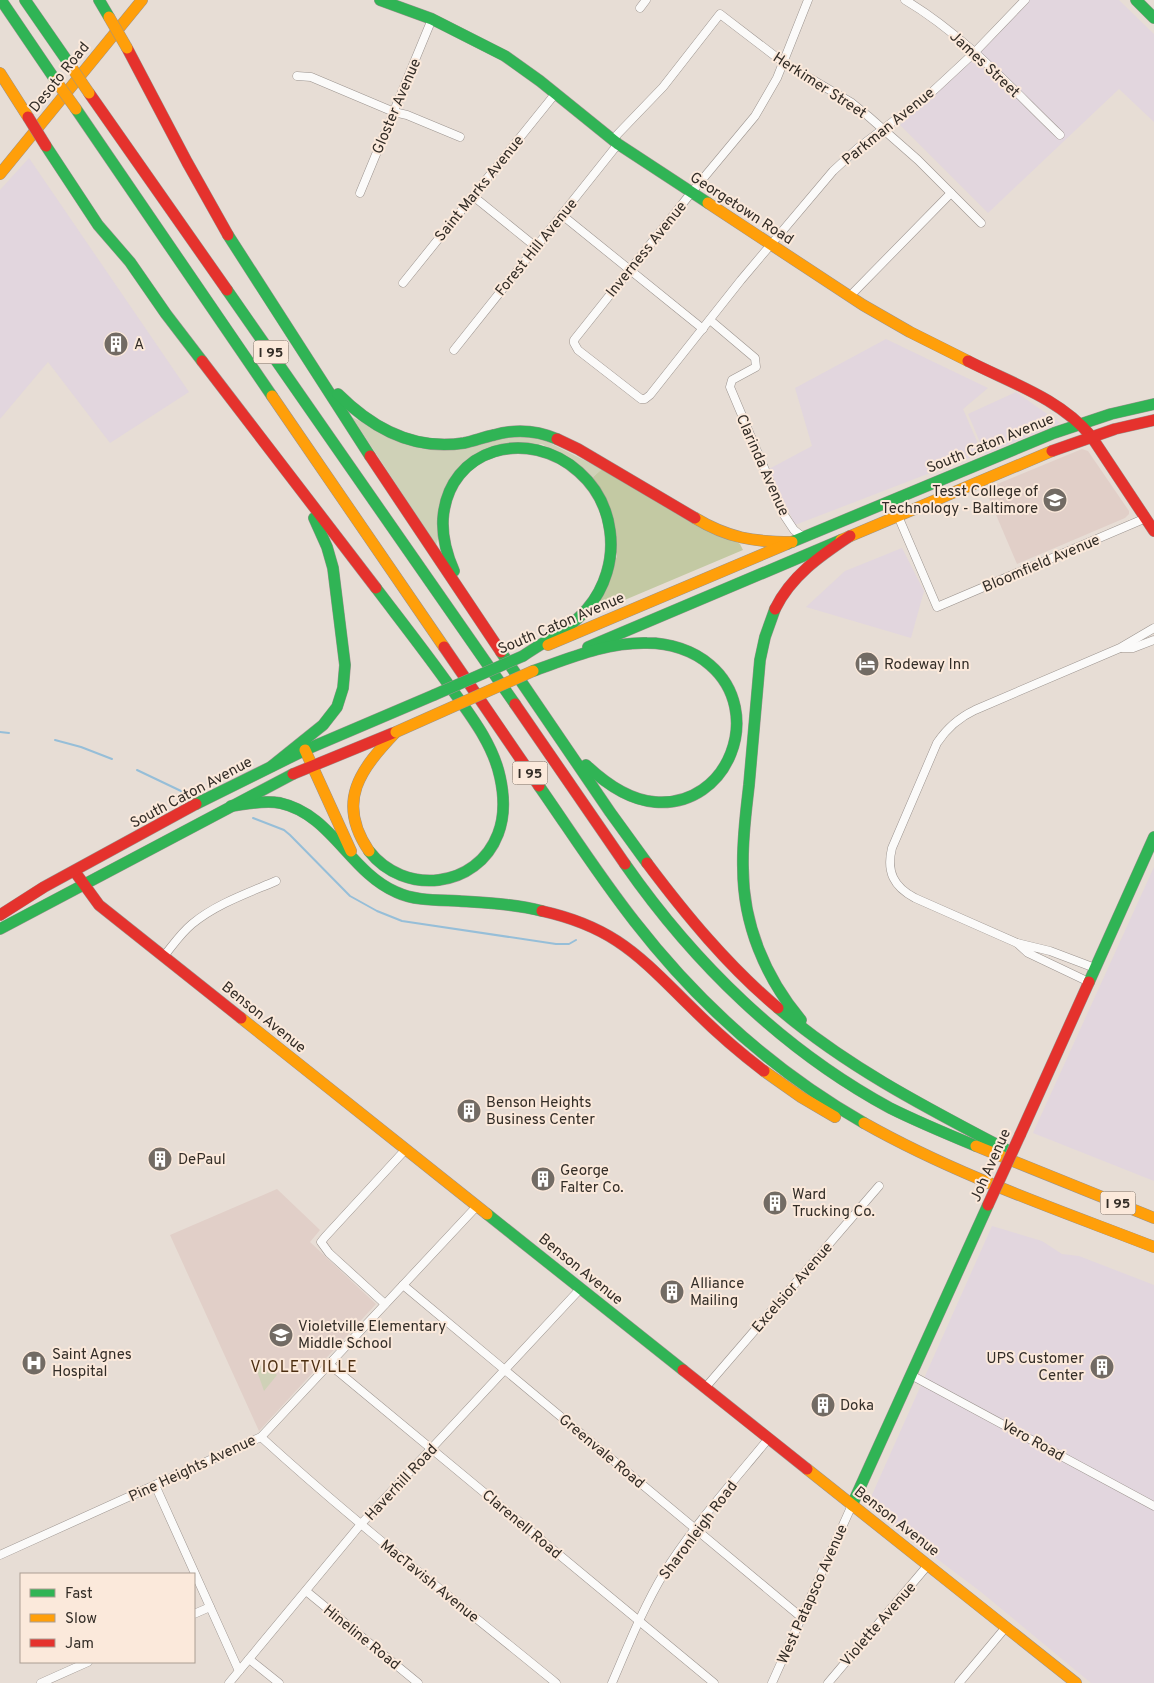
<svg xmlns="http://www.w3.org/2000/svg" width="1154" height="1683" font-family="Overpass,sans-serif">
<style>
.commercial{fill:#e2d6de}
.education{fill:#e1cfc8}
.green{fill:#cfd1b7}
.forest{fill:#c3c9a3}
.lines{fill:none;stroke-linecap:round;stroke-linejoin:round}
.stream{stroke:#96bed8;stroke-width:2}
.street-casing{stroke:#9b938e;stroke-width:9}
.fast-casing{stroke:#9b938e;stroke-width:12}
.slow-casing{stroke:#9b938e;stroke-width:12}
.jam-casing{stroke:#9b938e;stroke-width:12}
.street{stroke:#fbfaf9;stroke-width:8}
.fast{stroke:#30b455;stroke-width:11}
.slow{stroke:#ff9f0a;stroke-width:11}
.jam{stroke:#e5322d;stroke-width:11}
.fast-bridge-casing{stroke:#9b938e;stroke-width:12;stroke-linecap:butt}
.slow-bridge-casing{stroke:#9b938e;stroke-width:12;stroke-linecap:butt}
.jam-bridge-casing{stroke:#9b938e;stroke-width:12;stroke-linecap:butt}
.fast-bridge{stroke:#30b455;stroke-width:11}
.slow-bridge{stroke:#ff9f0a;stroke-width:11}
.jam-bridge{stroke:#e5322d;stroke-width:11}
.labels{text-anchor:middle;stroke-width:4;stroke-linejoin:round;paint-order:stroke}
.shield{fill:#fbe9db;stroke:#6f655d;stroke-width:1}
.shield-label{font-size:14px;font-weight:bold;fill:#332d27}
.street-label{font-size:15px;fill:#332d27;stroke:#fbe9db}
.poi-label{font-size:15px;fill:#332d27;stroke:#fbe9db;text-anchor:start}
.neighbourhood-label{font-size:16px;letter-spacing:1px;fill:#4c2e11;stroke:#fbe9db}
</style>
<rect width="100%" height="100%" fill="#e7ddd5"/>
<g class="commercial">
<polygon points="1027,0 1119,0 1154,34 1154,122 1119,89 988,213 900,125"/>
<polygon points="29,158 189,392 110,443 48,362 0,419 0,190"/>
<polygon points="886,339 988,388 963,409 982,453 795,525 769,469 812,446 795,388"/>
<polygon points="1016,392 1060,423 985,454 968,414"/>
<polygon points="902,548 924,591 911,638 806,607 845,571"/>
<polygon points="1154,867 1154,1181 1033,1133"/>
<polygon points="992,1226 1042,1241 1062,1254 1079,1256 1154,1285 1154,1683 1091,1683 981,1592 867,1506"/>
</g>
<g class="education">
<polygon points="1082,449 1088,451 1129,511 1129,514 1125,518 1017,564 985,489"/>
<polygon points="277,1189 320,1230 310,1242 376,1304 259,1431 170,1235"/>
</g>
<g class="green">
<polygon points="352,417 400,442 497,437 538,437 602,469 593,477 542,444 466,460 436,545"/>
<polygon points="263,1363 277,1375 264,1391 257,1371"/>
</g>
<polygon class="forest" points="602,469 740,544 743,550 601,610 599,604 617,556 593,477"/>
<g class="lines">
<g class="stream">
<polyline points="0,732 9,733"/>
<polyline points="55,740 81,747 112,759"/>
<polyline points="137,770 181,791"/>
<polyline points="253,818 284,830 290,835 350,896 377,911 402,921 556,944 569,944 576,940"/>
</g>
<defs>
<g id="street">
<polyline points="808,0 777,78 755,116 691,193 574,340 574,343 578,350 641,399 645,399 650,395 741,280 833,171 858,148 932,92 974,53 1025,0"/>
<path d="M905,0C964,35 1011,88 1060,135"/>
<polyline points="640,8 646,0"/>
<polyline points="297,76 311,77 394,112 407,115 460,137"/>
<polyline points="612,140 663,87 720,14 784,63 852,103 868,116 918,160 981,223"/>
<polyline points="360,193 432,19"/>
<polyline points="473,196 536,247"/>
<polyline points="562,215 703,329"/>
<polyline points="403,283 555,94"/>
<polyline points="850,296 951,193"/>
<polyline points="710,320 755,358 756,367 732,380 730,387 784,515 794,530 803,537"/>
<polyline points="454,350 618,144"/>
<polyline points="898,516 937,607 1146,518"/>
<polyline points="1122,648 1133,648 1154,640"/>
<path d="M1017,943L915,898C894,887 886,872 892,848L937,743C947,728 958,718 975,710L1120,648L1154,628"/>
<path d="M164,956C173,945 181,933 192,924C216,904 248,893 276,881"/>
<polyline points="1089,982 1028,953 1017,943 1050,951 1095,968"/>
<polyline points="403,1285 801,1617"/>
<polyline points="385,1304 329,1253 321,1242 325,1237 406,1149"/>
<polyline points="329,1364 714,1683"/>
<polyline points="911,1375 1154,1506"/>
<polyline points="705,1388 879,1186"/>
<path d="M261,1437C355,1523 457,1602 556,1683"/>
<polyline points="155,1485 239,1671"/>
<polyline points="0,1555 261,1437 477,1206"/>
<polyline points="306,1591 418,1683"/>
<polyline points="194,1614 210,1607"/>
<polyline points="249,1659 279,1683"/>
<polyline points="41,1683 88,1662"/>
<polyline points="229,1683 361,1524 581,1288"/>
<path d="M612,1683C628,1646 643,1608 664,1573C694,1525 733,1482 769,1438"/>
<polyline points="772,1683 852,1505"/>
<polyline points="828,1683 928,1565"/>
<polyline points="959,1683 1006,1627"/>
</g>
<g id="fast">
<polyline points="1,0 56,81"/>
<polyline points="25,0 70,65"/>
<polyline points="99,0 109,17"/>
<polyline points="380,0 432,19 505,56 540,81 618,144 708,203"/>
<polyline points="1136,0 1154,18"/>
<polyline points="76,109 272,396"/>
<polyline points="46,146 98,225 130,262 166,314 202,361"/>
<polyline points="228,235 370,456"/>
<polyline points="227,290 515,704"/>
<path d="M338,394C372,428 414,451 464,443C474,441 484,437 494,435C515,429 536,430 557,439"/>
<polyline points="787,544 1054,433 1111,414 1154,404"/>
<path d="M454,571C447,555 442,537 443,519C448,447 529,427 579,472C596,487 607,508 610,531C614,559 605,588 587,609C570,629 545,641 523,656"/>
<path d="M775,609L765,637L760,660C756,701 753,743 749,785C746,812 742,840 743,868C743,924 765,977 801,1020"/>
<polyline points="588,647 841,540"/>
<polyline points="501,652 610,812 647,863"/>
<path d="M533,671C570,658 607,642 647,643C669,643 693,650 710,665C765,712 729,808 655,802C628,800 605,783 586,765"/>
<polyline points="272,766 323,725 337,707 343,688 345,665 333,568 327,547 314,518"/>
<path d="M539,786C571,832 601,879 635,922C698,1003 775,1072 864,1123"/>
<polyline points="196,804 305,750 434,695"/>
<path d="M231,806C247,804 264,800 280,803C331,814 350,872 396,892C415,901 438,900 459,901C487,903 515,904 542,911"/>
<path d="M369,851C404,896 477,889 498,834C505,816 504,795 500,777C493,744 471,716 451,688C427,654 401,621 376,588"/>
<path d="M625,864C694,963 783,1050 890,1108C918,1122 947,1134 976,1146"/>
<polyline points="0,929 293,774"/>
<polyline points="1089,982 1154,837"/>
<path d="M778,1008C847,1067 927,1108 1007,1150"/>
<polyline points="487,1214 683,1370"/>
<polyline points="852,1505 988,1205"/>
</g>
<g id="slow">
<polyline points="0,73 28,117"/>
<polyline points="0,174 142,0"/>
<polyline points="708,203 863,305 910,332 968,361"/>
<polyline points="272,396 444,647"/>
<path d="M695,518C728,538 754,542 792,542"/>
<polyline points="841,540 1052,451"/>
<polyline points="548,645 787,544"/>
<polyline points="305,750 351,851"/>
<path d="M369,851C335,801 361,769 396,732"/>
<polyline points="241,1018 487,1214"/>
<polyline points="764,1071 801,1097 835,1117"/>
<path d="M864,1123C956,1175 1056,1209 1154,1247"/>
<polyline points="976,1146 1154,1218"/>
<polyline points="807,1469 1076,1683"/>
</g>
<g id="jam">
<polyline points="127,48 187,162 228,235"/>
<polyline points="89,93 227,290"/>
<polyline points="202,361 376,588"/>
<path d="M968,361C1011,383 1059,398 1091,436L1154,531"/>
<polyline points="557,439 578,449 695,518"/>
<polyline points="1052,451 1115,429 1154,420"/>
<polyline points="370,456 501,652"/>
<path d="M775,609C791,576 820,556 850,536"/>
<polyline points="444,647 539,786"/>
<polyline points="515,704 625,864"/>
<polyline points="293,774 393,733"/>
<path d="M647,863C686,915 728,966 778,1008"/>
<polyline points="75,872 99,905 241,1018"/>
<path d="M542,911C569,917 594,926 617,941C646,960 669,986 694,1010C716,1032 739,1052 764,1071"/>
<polyline points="0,915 44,887 196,804"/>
<polyline points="1020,1135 1089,982"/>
<polyline points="683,1370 807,1469"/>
</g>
</defs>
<use href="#street" class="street-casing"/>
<use href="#fast" class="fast-casing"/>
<use href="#slow" class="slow-casing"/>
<use href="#jam" class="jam-casing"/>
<use href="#street" class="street"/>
<use href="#fast" class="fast"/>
<use href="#slow" class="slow"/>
<use href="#jam" class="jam"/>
<defs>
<polyline id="fast-bridge" points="434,695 523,656"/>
<g id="slow-bridge">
<polyline points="109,17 127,48"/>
<polyline points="70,65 89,93"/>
<polyline points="56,81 76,109"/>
<polyline points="396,732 533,671"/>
</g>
<g id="jam-bridge">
<polyline points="28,117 46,146"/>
<polyline points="988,1205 1020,1135"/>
</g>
</defs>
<use href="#fast-bridge" class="fast-bridge-casing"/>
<use href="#slow-bridge" class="slow-bridge-casing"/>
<use href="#jam-bridge" class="jam-bridge-casing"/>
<use href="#fast-bridge" class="fast-bridge"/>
<use href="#slow-bridge" class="slow-bridge"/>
<use href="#jam-bridge" class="jam-bridge"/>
</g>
<defs>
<symbol id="building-disc" viewBox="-11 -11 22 22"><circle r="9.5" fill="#726b64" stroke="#fbe9db"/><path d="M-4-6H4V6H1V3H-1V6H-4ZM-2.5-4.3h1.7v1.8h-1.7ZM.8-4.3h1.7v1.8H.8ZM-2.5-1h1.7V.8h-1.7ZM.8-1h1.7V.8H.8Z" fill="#fff"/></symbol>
<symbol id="university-disc" viewBox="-11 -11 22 22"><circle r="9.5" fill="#726b64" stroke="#fbe9db"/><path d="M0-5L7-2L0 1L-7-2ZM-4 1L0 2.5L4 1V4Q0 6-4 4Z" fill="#fff"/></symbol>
<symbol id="hotel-disc" viewBox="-11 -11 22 22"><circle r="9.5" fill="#726b64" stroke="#fbe9db"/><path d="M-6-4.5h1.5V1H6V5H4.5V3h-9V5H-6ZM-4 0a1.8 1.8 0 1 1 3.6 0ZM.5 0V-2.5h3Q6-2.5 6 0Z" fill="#fff"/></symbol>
<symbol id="school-disc" viewBox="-11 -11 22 22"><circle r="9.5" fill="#726b64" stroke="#fbe9db"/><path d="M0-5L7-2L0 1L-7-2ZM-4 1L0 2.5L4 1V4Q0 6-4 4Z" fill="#fff"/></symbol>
<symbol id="hospital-disc" viewBox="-11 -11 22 22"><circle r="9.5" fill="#726b64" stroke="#fbe9db"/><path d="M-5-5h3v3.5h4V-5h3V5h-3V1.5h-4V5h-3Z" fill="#fff"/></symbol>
</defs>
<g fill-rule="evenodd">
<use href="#building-disc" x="102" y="330" width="28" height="28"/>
<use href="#university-disc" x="1041" y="486" width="28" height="28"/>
<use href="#hotel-disc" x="853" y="650" width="28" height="28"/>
<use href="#building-disc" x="455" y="1097" width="28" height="28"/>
<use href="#building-disc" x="146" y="1145" width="28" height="28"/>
<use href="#building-disc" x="529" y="1165" width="28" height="28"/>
<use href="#building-disc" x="761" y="1189" width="28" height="28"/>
<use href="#building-disc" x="658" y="1278" width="28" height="28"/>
<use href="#school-disc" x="267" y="1321" width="28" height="28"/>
<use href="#hospital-disc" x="20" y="1349" width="28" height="28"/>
<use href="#building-disc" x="1088" y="1353" width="28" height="28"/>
<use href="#building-disc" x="809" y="1391" width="28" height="28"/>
</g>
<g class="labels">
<g class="shield">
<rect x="253.5" y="340.5" width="35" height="23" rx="4"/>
<rect x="512.5" y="761.5" width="35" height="23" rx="4"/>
<rect x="1100.5" y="1191.5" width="35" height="23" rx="4"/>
</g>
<g class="shield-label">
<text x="271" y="357">I 95</text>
<text x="530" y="778">I 95</text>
<text x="1118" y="1208">I 95</text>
</g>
<g class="street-label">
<text transform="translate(985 64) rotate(43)" y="5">James Street</text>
<text transform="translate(59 77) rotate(-51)" y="5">Desoto Road</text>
<text transform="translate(820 85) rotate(33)" y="5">Herkimer Street</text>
<text transform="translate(396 106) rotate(-67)" y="5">Gloster Avenue</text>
<text transform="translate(888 126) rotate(-39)" y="5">Parkman Avenue</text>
<text transform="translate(479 188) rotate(-51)" y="5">Saint Marks Avenue</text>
<text transform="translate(742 208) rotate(33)" y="5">Georgetown Road</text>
<text transform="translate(536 247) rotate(-51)" y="5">Forest Hill Avenue</text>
<text transform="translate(646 249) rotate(-51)" y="5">Inverness Avenue</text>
<text transform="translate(990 443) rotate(-22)" y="5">South Caton Avenue</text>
<text transform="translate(763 465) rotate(66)" y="5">Clarinda Avenue</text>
<text transform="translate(1041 563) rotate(-23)" y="5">Bloomfield Avenue</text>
<text transform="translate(561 623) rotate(-23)" y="5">South Caton Avenue</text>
<text transform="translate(191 792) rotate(-28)" y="5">South Caton Avenue</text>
<text transform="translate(264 1017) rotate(39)" y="5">Benson Avenue</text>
<text transform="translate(990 1165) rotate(-66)" y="5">Joh Avenue</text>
<text transform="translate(581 1269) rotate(39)" y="5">Benson Avenue</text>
<text transform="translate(792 1287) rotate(-49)" y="5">Excelsior Avenue</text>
<text transform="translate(1033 1440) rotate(29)" y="5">Vero Road</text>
<text transform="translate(602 1451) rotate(40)" y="5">Greenvale Road</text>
<text transform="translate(192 1468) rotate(-25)" y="5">Pine Heights Avenue</text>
<text transform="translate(401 1482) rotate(-47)" y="5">Haverhill Road</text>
<text transform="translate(897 1521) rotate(38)" y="5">Benson Avenue</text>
<text transform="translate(522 1524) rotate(40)" y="5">Clarenell Road</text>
<text transform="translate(698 1530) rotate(-53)" y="5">Sharonleigh Road</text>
<text transform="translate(430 1581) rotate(39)" y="5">MacTavish Avenue</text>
<text transform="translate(812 1594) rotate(-66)" y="5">West Patapsco Avenue</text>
<text transform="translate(878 1624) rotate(-49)" y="5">Violette Avenue</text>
<text transform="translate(362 1637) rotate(39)" y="5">Hineline Road</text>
</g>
<g class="poi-label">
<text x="134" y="349">A</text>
<text x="1038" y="496" text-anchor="end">Tesst College of<tspan x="1038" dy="17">Technology - Baltimore</tspan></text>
<text x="884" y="669">Rodeway Inn</text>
<text x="486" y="1107">Benson Heights<tspan x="486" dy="17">Business Center</tspan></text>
<text x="178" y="1164">DePaul</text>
<text x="560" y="1175">George<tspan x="560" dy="17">Falter Co.</tspan></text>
<text x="792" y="1199">Ward<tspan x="792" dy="17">Trucking Co.</tspan></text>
<text x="690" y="1288">Alliance<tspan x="690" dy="17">Mailing</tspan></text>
<text x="298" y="1331">Violetville Elementary<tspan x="298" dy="17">Middle School</tspan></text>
<text x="52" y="1359">Saint Agnes<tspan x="52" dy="17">Hospital</tspan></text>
<text x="1084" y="1363" text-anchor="end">UPS Customer<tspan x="1084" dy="17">Center</tspan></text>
<text x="840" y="1410">Doka</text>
</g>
<g class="neighbourhood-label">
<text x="304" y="1372">VIOLETVILLE</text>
</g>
</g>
<rect x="20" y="1573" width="175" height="90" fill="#fbe9db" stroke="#ab9e93"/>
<rect x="30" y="1589" width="25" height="8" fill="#30b455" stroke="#ab9e93"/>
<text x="65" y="1598" font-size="15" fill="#332d27">Fast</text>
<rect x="30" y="1614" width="25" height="8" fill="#ff9f0a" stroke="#ab9e93"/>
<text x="65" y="1623" font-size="15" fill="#332d27">Slow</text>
<rect x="30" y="1639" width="25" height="8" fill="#e5322d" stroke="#ab9e93"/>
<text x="65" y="1648" font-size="15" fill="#332d27">Jam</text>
</svg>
